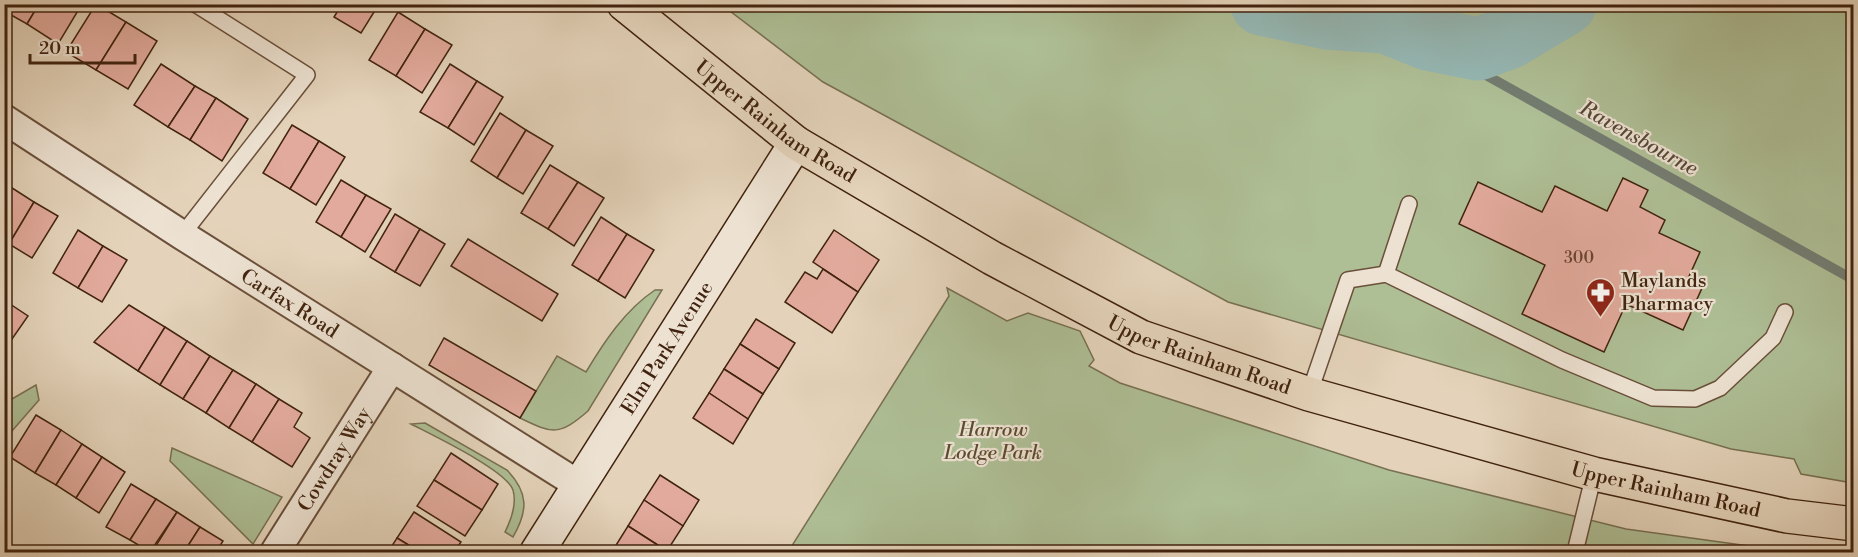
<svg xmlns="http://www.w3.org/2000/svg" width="1858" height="557" font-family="'Libre Bodoni',serif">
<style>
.green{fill:#aebe95;stroke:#787052;stroke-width:1.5}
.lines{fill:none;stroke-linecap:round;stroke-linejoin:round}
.stream{stroke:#737c71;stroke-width:10}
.river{stroke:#95b7b3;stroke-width:63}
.building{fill:#e2aa9c;stroke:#41230f;stroke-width:1.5}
.lane-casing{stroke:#6a4f3a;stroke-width:18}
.street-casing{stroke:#6a4f3a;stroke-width:32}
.secondary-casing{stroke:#41230f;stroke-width:36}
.primary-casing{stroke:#41230f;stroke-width:36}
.lane{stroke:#ede2d2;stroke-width:15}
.street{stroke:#ede2d2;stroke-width:28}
.secondary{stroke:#ede2d2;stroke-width:33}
.primary{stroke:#e4d3ba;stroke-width:33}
.labels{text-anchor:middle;stroke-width:4.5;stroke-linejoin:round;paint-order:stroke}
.number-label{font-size:16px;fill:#694532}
.street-label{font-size:20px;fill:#41230f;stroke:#ede2d2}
.poi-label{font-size:20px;fill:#41230f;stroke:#ede2d2;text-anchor:start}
.park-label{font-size:20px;font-style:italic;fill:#5c4a30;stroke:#ede2d2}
.water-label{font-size:21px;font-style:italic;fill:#564838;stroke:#ede2d2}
</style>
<rect width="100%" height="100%" fill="#e4d3ba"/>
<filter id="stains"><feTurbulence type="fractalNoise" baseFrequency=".00333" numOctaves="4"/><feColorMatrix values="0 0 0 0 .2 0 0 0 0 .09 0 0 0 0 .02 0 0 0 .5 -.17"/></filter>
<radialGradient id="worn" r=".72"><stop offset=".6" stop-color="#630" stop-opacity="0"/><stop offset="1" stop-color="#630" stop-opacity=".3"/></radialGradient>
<g class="green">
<polygon points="722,5 1853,5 1853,483 1801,474 1794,459 1731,449 1228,302 823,82"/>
<polygon points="947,288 1007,321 1028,313 1080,331 1094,360 1089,366 1120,383 1389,470 1626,529 1793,552 788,552 949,296"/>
<path d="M655,290H662L588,411C559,436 553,434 520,418L557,356L586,372C604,342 625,310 655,290Z"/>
<polygon points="36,385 39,400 5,439 5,403"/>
<path d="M425,423L507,470C529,493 528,511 513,537L505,532C511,520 517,504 513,490C506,470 432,435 411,424Z"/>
<polygon points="172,448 282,497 253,544 170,461"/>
</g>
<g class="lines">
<polyline class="stream" points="1405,30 1854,280"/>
<polyline class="river" points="1262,4 1327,18 1386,22 1428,39 1478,49 1508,38 1565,4"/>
</g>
<g class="building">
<polygon points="4,4 39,4 27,24 4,11"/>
<polygon points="39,4 82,4 58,44 27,24"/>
<polygon points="96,4 126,22 96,70 66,52"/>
<polygon points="342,4 379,4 361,33 334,17"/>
<polygon points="398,12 425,29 396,76 369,60"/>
<polygon points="126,22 157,41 128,89 96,70"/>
<polygon points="425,29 452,45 422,93 396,76"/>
<polygon points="161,64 195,86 168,127 134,105"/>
<polygon points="450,64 477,81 448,128 420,112"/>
<polygon points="477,81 503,97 474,145 448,128"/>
<polygon points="195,86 216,98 190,140 168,127"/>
<polygon points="216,98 248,119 222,161 190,140"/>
<polygon points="500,113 526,130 497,178 471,161"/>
<polygon points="292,125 319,141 290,189 263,173"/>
<polygon points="526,130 553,146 523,194 497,178"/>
<polygon points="319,141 345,157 316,205 290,189"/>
<polygon points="550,165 578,182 548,229 521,213"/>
<polygon points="1623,178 1648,190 1640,207 1665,220 1659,233 1700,252 1687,281 1702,288 1683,330 1626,304 1604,352 1522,314 1545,265 1459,224 1478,182 1542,212 1555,186 1607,211"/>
<polygon points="341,180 366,195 341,237 316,222"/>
<polygon points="578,182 604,198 574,246 548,229"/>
<polygon points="9,186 34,202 9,244 4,241 4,193"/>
<polygon points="366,195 391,209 365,252 341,237"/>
<polygon points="34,202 58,216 32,258 9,244"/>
<polygon points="395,214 420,229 395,272 370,257"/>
<polygon points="601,217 627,234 598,281 572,265"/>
<polygon points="420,229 445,244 420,286 395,272"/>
<polygon points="78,230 103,246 78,288 53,273"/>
<polygon points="834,230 879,260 858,292 813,262"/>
<polygon points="627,234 654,250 625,298 598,281"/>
<polygon points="468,239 558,294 542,321 451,266"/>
<polygon points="103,246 127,260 102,302 78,288"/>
<polygon points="823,269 858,292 832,333 785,302 805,272 817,279"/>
<polygon points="4,300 28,316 12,339 4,334"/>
<polygon points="129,305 165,327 138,371 94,342"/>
<polygon points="756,319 795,343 779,369 740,344"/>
<polygon points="165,327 187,341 160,385 138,371"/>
<polygon points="4,334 12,339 4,351"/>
<polygon points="444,338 536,391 520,418 429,365"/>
<polygon points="187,341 210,356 183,399 160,385"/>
<polygon points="740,344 779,369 763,394 724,369"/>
<polygon points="210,356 233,370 206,413 183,399"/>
<polygon points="724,369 763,394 748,419 709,393"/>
<polygon points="233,370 256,384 229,428 206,413"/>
<polygon points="256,384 279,399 252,442 229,428"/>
<polygon points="709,393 748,419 733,444 693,418"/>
<polygon points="279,399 302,413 294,427 310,438 292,467 252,442"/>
<polygon points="36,415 61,430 35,473 10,457"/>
<polygon points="61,430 82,444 56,485 35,473"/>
<polygon points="82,444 102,457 76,498 56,485"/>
<polygon points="451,453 498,484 482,510 434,480"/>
<polygon points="102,457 125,472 99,513 76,498"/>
<polygon points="660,475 699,500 683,526 644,500"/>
<polygon points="434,480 482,510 465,536 417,506"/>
<polygon points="131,484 156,499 130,540 106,527"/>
<polygon points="156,499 177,512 150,552 130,540"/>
<polygon points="644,500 683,526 667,551 628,526"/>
<polygon points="177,512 200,527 184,552 152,552"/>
<polygon points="414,512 461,542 454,552 420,552 397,538"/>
<polygon points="628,526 667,551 666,552 617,552 613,550"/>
<polygon points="200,527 223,541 216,552 184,552"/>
<polygon points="397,538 420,552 388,552"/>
</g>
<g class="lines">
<defs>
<g id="lane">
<polyline points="182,235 307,75 195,4"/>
<polyline points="1386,274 1409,204"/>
<polyline points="1309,394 1348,280 1386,274 1562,360 1653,398 1695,399 1720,388 1773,338 1785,312"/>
<polyline points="1575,552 1594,474"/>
</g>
<g id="street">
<path id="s1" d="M4,119L182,235L579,485"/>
<path id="s2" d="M275,552L392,367"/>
</g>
<g id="secondary">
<path id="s3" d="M537,552L796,143"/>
</g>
<g id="primary">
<path id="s4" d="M624,4L796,143L992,258L1141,337L1309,394L1594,474L1787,516L1854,524"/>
</g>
</defs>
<use href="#lane" class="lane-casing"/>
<use href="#street" class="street-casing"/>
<use href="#secondary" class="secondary-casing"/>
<use href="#primary" class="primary-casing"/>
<use href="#lane" class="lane"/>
<use href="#street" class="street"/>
<use href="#secondary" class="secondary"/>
<use href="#primary" class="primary"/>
</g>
<defs>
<symbol id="pharmacy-pin" viewBox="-11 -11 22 30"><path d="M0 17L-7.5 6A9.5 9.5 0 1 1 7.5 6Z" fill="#8f2418" stroke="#ede2d2"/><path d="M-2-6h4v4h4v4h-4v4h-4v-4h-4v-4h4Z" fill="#fff"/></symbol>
</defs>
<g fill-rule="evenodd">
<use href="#pharmacy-pin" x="1584" y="276" width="33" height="45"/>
</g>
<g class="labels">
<g class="number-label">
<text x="1579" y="263">300</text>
</g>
<g class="street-label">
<text dy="7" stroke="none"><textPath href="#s4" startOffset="192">Upper Rainham Road</textPath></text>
<text dy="7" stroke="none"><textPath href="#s1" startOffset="340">Carfax Road</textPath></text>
<text dy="7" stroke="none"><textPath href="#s3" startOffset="242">Elm Park Avenue</textPath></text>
<text dy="7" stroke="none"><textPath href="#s4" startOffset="678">Upper Rainham Road</textPath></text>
<text dy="7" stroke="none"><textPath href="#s2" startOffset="110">Cowdray Way</textPath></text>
<text dy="7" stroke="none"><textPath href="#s4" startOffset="1164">Upper Rainham Road</textPath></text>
</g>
<g class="poi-label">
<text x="1621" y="287">Maylands<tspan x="1621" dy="23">Pharmacy</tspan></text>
</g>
<g class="park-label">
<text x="993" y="436">Harrow<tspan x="993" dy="23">Lodge Park</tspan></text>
</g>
<g class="water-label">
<text transform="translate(1639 138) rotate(29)" y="7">Ravensbourne</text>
</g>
</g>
<rect width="1858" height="557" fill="none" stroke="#e4d3ba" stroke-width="24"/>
<rect x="6" y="6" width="1846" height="545" fill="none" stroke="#41230f" stroke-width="3"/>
<rect x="12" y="12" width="1834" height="533" fill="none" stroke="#41230f" stroke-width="1.5"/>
<path d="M30 54v9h105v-9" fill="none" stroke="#41230f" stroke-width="3"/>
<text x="39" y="54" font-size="18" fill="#41230f" stroke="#ede2d2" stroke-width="4.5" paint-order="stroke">20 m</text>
<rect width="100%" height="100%" filter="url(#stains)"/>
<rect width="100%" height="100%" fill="url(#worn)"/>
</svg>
